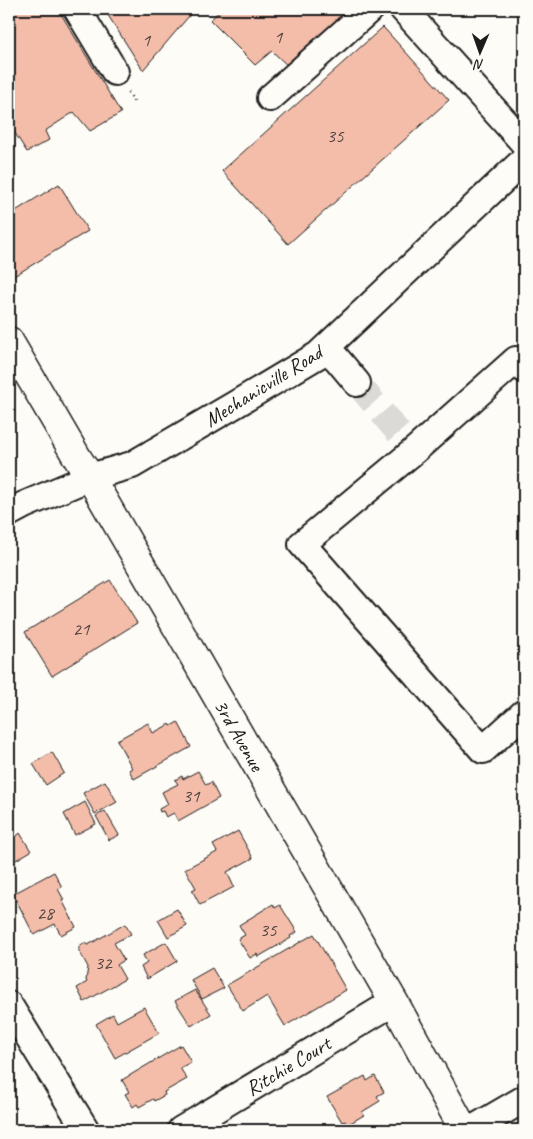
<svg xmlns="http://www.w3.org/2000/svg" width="533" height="1139" font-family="Caveat,sans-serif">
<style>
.building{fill:#f4bda9;stroke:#1c1c1c}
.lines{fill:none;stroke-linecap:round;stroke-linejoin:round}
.minor-tunnel{stroke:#dbdad6;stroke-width:26;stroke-dasharray:26 13;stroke-linecap:butt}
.minor-casing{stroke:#1c1c1c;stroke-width:30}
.major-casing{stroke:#1c1c1c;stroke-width:31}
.path{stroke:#1c1c1c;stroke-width:3;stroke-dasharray:1 4;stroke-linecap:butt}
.minor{stroke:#fdfcf7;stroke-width:26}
.major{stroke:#fdfcf7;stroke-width:28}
.labels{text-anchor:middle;stroke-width:4;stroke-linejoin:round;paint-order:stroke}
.number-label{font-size:19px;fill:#52443f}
.street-label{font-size:21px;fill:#1c1c1c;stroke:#fdfcf7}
</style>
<rect width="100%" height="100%" fill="#fdfcf7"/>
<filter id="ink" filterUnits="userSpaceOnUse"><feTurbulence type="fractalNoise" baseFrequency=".02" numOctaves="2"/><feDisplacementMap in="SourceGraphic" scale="10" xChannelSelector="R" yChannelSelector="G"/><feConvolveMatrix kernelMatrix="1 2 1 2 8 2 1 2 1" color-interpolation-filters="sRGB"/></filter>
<g filter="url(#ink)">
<g class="building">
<polygon points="9,9 58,9 121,113 90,131 74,112 45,131 49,140 27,152 9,124"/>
<polygon points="104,9 195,9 143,70"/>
<polygon points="222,9 361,9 291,69 272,51 255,65 210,20"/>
<polygon points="383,27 449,100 288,244 222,171"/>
<polygon points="59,184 88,231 9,279 9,215"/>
<polygon points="110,580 137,623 52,676 25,632"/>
<polygon points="178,722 191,747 134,779 129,770 132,768 117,740 148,723 153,733 170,724 171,726"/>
<polygon points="52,752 64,773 46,785 33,764"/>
<polygon points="198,771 206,785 211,782 219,798 178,821 174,813 166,817 163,811 160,812 159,809 168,804 162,792 178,784 175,780 182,776 183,779"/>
<polygon points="105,781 117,802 95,814 83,793"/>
<polygon points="85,802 96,824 75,835 64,814"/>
<polygon points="105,811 119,835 109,840 96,816"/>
<polygon points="9,823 17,836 20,833 31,851 9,864"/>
<polygon points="238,831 253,858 227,872 234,887 200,905 192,890 196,888 185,869 217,852 213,845"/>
<polygon points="54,872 62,887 58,889 64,900 62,900 76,927 61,935 55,924 34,935 13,894"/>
<polygon points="273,904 275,908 280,905 297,932 290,936 291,938 258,957 257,954 250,958 238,939 245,935 239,925"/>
<polygon points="177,909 187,926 168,937 158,920"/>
<polygon points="125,924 131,934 114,943 124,960 117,965 125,979 84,1002 77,988 87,982 86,980 88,967 79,951 79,946 84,943 88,945"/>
<polygon points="314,934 346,990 285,1026 267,996 243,1011 227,985"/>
<polygon points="166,942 177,961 147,979 141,967 147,963 143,955"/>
<polygon points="212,968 224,988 202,999 191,980"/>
<polygon points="195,990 211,1014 191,1026 175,1001"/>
<polygon points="144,1007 159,1033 115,1058 96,1024 113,1014 117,1022"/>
<polygon points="181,1045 191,1062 180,1068 187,1079 164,1092 165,1095 154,1101 153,1099 139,1107 137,1104 133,1107 125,1094 129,1092 122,1080"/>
<polygon points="365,1076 367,1081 375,1076 384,1092 377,1096 380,1101 362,1112 364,1115 347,1125 345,1121 342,1122 327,1097"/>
<polygon points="403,1125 406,1130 394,1130"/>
</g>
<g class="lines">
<polyline class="minor-tunnel" points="357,383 404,439"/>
<defs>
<g id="minor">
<polyline points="77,9 115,72"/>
<polyline points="403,9 524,143"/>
<polyline points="270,98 370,9"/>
<polyline points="326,348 337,359 357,383"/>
<polyline points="524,369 516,360 414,451 302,544 483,750 524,713"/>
<polyline points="9,513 24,505 90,477 132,465 236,404 318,355 524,160"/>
<polyline points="9,1005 86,1130"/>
<polyline points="181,1130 394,1002"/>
<polyline points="471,1130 524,1099"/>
</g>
<polyline id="major" points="9,341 78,459 90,477 394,1002 464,1130"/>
</defs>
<use href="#minor" class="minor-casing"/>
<use href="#major" class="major-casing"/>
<polyline class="path" points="128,92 134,102"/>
<use href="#minor" class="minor"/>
<use href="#major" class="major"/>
</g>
</g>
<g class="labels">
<g class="number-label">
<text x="278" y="43">1</text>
<text x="146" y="46">1</text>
<text x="335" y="142">35</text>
<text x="81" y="635">21</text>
<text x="191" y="802">31</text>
<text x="45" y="919">28</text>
<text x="268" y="936">35</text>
<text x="103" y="969">32</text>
</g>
<g class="street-label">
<text transform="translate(263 386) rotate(-32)" y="7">Mechanicville Road</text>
<text transform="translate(239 735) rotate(60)" y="7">3rd Avenue</text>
<text transform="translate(288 1066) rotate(-31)" y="7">Ritchie Court</text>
</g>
</g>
<rect width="533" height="1139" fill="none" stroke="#fdfcf7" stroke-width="30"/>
<rect x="15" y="15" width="503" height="1109" fill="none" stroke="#1c1c1c" stroke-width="2" filter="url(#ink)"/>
<g transform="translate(480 52) rotate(182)" stroke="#fdfcf7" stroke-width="4" paint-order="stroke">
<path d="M0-4L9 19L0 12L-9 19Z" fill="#1c1c1c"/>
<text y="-8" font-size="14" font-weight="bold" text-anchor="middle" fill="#1c1c1c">N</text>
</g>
</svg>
